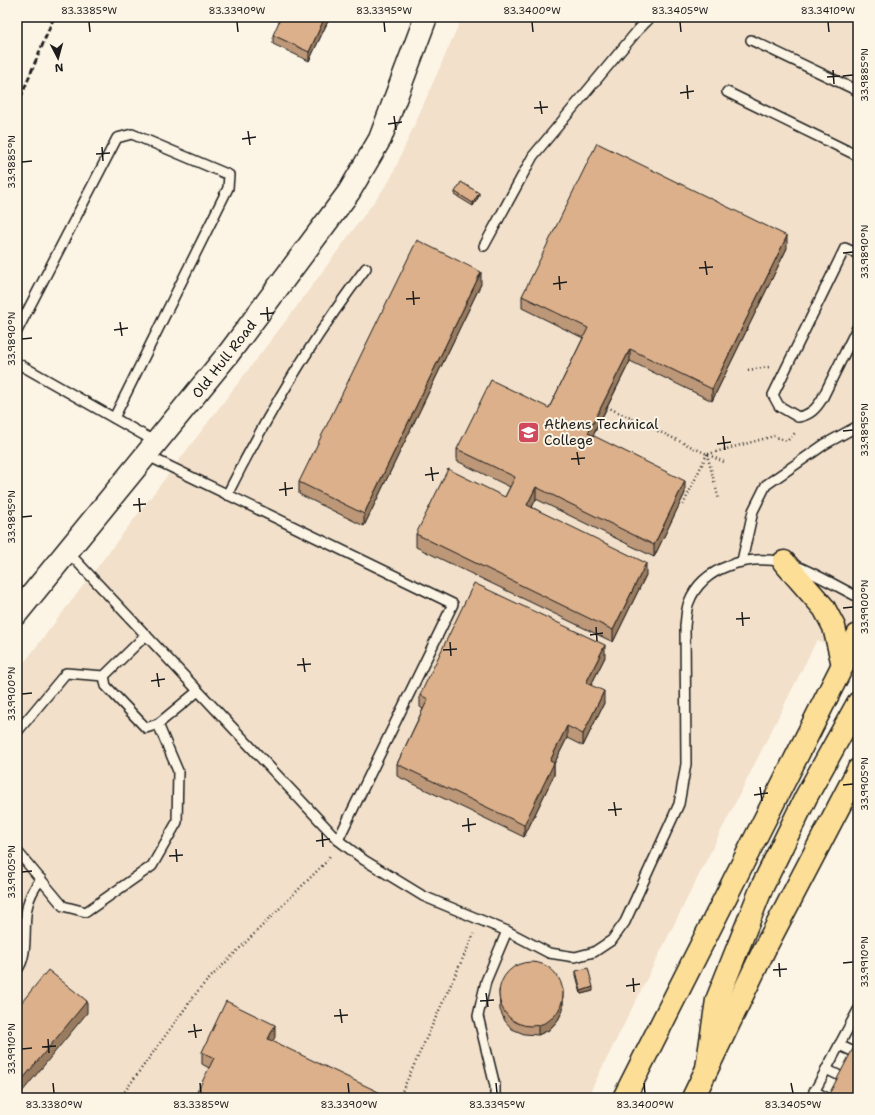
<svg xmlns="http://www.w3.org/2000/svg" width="875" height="1115" font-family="'Shantell Sans',sans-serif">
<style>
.built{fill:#f2e0ca}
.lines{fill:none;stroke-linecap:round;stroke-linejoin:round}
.lane-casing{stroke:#1c1c1c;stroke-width:12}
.secondary-casing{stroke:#1c1c1c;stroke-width:25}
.highway-casing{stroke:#1c1c1c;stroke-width:25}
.path{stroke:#1c1c1c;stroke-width:2.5;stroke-dasharray:1 3;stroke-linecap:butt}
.lane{stroke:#fcf5e5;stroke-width:9}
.secondary{stroke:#fcf5e5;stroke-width:22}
.highway{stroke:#fcde96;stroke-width:22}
.rail{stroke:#1c1c1c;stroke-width:3;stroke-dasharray:6 3;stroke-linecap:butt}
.wall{fill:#bc9778;stroke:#1c1c1c}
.shaded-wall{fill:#997b61;stroke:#1c1c1c}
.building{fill:#dbb08b;stroke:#1c1c1c}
.ticks{fill:none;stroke:#1c1c1c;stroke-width:1.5}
.labels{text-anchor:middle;stroke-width:4;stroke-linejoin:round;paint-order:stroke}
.street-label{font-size:14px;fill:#1c1c1c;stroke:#fcf5e5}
.poi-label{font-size:14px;fill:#1c1c1c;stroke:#fcf5e5;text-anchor:start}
.neatline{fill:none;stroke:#1c1c1c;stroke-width:1.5}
.ticks-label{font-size:10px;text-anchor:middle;fill:#1c1c1c}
</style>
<rect width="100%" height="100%" fill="#fcf5e5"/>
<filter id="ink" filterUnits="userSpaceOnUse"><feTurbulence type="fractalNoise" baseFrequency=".025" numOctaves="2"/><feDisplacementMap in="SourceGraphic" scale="8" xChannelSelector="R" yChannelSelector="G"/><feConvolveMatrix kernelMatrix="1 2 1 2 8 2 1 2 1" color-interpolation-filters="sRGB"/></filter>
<g filter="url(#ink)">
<polygon class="built" points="462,17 858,17 858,658 817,640 587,1098 17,1098 17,672 297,306 390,180"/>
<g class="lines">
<defs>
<g id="lane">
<polyline points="751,40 858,91"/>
<polyline points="727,92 858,156"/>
<polyline points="484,246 533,156 638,30 651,17"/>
<path d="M858,254L845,248L773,395L779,406L798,417C810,415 816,409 822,399L858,326"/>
<polyline points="17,331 117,138 132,134 229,175 228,188 114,418"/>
<polyline points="17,363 156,442"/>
<path d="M146,455L453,604L338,840L364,860L423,896L507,931L549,953L575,957L594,952L612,940L625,922L679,804L686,764L685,626C686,619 686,609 689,602C703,566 748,555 783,562C801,565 840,588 858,597"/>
<path d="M227,495C267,415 312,339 366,268"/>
<polyline points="68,552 338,840"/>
<polyline points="742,561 753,511 766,485 825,444 858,426"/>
<polyline points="146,635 104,676 106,686 146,728 158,724 198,691"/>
<polyline points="17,732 66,673 104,676"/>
<polyline points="17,851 63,906 86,912 152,866 177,822 178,771 158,724"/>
<path d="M17,970C29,956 23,925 27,908C29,896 34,888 41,879"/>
<polyline points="839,1045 852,1051"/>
<polyline points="826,1069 840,1076"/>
<polyline points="814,1091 827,1098"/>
<polyline points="495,1098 495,1086 478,1016 486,981 507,931"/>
<polyline points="811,1098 858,1010"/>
</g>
<polyline id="secondary" points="17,613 229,353 349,192 380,139 426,17"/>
<g id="highway">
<polyline points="784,562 824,608 834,627 843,665"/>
<polyline points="707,1068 717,1000 762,887 806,797 858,703"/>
<polyline points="624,1098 858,635"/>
<polyline points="693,1098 764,950 858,770"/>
</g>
</defs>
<use href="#lane" class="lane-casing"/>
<use href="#secondary" class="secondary-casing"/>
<use href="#highway" class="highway-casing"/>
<g class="path">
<polyline points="748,370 769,367"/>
<polyline points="607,407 726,463"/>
<polyline points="707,454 719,500"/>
<polyline points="708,454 774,436 787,441 796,432"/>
<polyline points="683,505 707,454"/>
<polyline points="120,1098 200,988 326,862 331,854"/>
<polyline points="399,1098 474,934"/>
</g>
<use href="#lane" class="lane"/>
<use href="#secondary" class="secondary"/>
<use href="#highway" class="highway"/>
<polyline class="rail" points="17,106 54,17"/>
</g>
<g class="wall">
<polygon points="330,17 309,61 273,44 273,35"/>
<polygon points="455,192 479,196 473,206 455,195"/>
<polygon points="787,248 712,401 630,361 593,436 685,493 654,557 536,499 532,507 646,575 613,642 416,547 416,534 505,497 510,487 457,461 457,449 549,408 583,338 522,308 522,296"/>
<polygon points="481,284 364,526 299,494 299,482"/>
<polygon points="605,657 591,685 604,703 583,746 567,738 554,764 554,775 524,837 397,776 397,764 423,709 420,707 420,695"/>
<polygon points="576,971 593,991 581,994 576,975"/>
<polygon points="499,990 563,998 563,1010 558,1020 549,1030 538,1035 524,1034 512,1029 505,1021 500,1010"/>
<polygon points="275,1037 209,1068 202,1064 202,1052"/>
</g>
<g class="shaded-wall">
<polygon points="325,17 330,17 309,61 309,52"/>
<polygon points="479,193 479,196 473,206 473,203"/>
<polygon points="787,236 787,248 712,401 712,389"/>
<polygon points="481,272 481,284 364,526 364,514"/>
<polygon points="630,349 630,361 588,445 588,433"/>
<polygon points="685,481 685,493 654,557 654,545"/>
<polygon points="536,487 536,499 527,517 527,505"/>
<polygon points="646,563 646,575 613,642 613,630"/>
<polygon points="605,645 605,657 586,695 586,683"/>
<polygon points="604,691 604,703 583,746 583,734"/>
<polygon points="567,726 567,738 554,764 554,775 524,837 524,825 550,761"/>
<polygon points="593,987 593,991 581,994 581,991"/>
<polygon points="563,989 563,1010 558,1020 549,1030 538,1035 538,1025"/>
<polygon points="87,1001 87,1013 22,1092 17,1094 17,1082"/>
<polygon points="275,1025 275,1037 268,1051 268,1039"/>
</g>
<g class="building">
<polygon points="281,17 325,17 309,52 273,35"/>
<polygon points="597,143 787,236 712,389 630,349 588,433 685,481 654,545 536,487 527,505 646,563 613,630 416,534 448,469 505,497 515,477 457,449 491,380 549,408 588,328 522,296"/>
<polygon points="461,182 479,193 473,203 455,192"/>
<polygon points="417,240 481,272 364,514 299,482"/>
<polygon points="474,583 605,645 586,683 604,691 583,734 567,726 550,761 554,763 524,825 397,764 428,699 420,695"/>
<circle cx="531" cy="994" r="32"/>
<polygon points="588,968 593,987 581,991 576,971"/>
<polygon points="48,970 87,1001 22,1080 17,1082 17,1008"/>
<polygon points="226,1001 275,1025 268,1039 391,1098 194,1098 214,1058 202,1052"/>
<polygon points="858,1039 858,1098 827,1098"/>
</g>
</g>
<path class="ticks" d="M89,22L90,32M237,22L238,32M384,22L385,32M532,22L533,32M680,22L681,32M828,22L829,32M833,70L834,84M843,76L853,75M827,77L840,76M687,85L688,99M680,93L694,91M540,101L542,114M534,108L548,107M394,116L396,130M388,124L402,122M248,131L250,145M242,139L256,137M102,147L103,161M96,154L110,153M22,162L32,161M843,253L853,252M705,261L707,275M699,268L713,267M559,276L560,290M553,284L567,282M413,291L414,305M406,299L420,298M267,307L268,321M260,314L274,313M120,322L122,336M114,330L128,328M22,339L32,338M843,431L853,430M723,436L725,450M717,444L731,442M577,452L579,465M571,459L585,458M431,467L433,481M425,475L439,473M285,482L286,496M279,490L293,488M139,498L140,512M133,505L146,504M22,517L32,516M843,608L853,607M742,612L743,626M736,619L750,618M596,627L597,641M590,635L603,633M450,642L451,656M443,650L457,649M303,658L305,672M297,665L311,664M157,673L159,687M151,681L165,679M22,694L32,693M843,785L853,784M760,787L762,801M754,795L768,793M614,802L616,816M608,810L622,809M468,818L469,832M462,826L476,824M322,833L323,847M316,841L330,839M176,849L177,862M169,856L183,855M22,872L32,871M779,963L780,977M843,963L853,962M773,970L787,969M633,978L634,992M626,986L640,984M486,993L488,1007M480,1001L494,1000M340,1009L342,1023M334,1016L348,1015M194,1024L196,1038M188,1032L202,1030M48,1039L49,1053M42,1047L56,1046M22,1049L32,1048M53,1083L54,1093M200,1083L201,1093M348,1083L349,1093M496,1083L497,1093M644,1083L645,1093M791,1083L793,1093"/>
<defs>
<symbol id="university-square" viewBox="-11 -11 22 22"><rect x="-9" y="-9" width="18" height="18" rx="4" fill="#d1495b" stroke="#fcf5e5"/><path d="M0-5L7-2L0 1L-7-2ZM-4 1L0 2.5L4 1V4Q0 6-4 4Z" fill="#fff"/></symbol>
</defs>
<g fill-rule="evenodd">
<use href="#university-square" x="516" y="420" width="25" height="25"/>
</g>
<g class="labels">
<g class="street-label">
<text transform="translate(224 359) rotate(-52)" y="5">Old Hull Road</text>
</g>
<g class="poi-label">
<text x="544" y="429">Athens Technical<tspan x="544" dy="16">College</tspan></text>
</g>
</g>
<rect width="875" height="1115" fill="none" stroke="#fcf5e5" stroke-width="44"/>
<g transform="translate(58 58) rotate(174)" stroke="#fcf5e5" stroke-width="3" paint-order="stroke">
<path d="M0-3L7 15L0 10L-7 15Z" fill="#1c1c1c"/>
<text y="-6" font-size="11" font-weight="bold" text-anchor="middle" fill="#1c1c1c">N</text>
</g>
<rect x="22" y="22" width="831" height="1071" class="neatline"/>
<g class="ticks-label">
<text x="89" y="14">83.3385°W</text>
<text x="237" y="14">83.3390°W</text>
<text x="384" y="14">83.3395°W</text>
<text x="532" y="14">83.3400°W</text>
<text x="680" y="14">83.3405°W</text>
<text x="828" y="14">83.3410°W</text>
<text transform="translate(864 75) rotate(-90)" y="4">33.9885°N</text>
<text transform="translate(11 162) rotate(-90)" y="4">33.9885°N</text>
<text transform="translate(864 252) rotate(-90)" y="4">33.9890°N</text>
<text transform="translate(11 339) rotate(-90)" y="4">33.9890°N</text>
<text transform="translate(864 430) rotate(-90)" y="4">33.9895°N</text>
<text transform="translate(11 517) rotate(-90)" y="4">33.9895°N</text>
<text transform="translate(864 607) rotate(-90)" y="4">33.9900°N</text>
<text transform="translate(11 694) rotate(-90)" y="4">33.9900°N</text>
<text transform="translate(864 784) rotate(-90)" y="4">33.9905°N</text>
<text transform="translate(11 872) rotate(-90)" y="4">33.9905°N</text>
<text transform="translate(864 962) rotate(-90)" y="4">33.9910°N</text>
<text transform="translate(11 1049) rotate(-90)" y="4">33.9910°N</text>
<text x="54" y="1108">83.3380°W</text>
<text x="201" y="1108">83.3385°W</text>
<text x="349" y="1108">83.3390°W</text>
<text x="497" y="1108">83.3395°W</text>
<text x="645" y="1108">83.3400°W</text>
<text x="793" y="1108">83.3405°W</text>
</g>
</svg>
